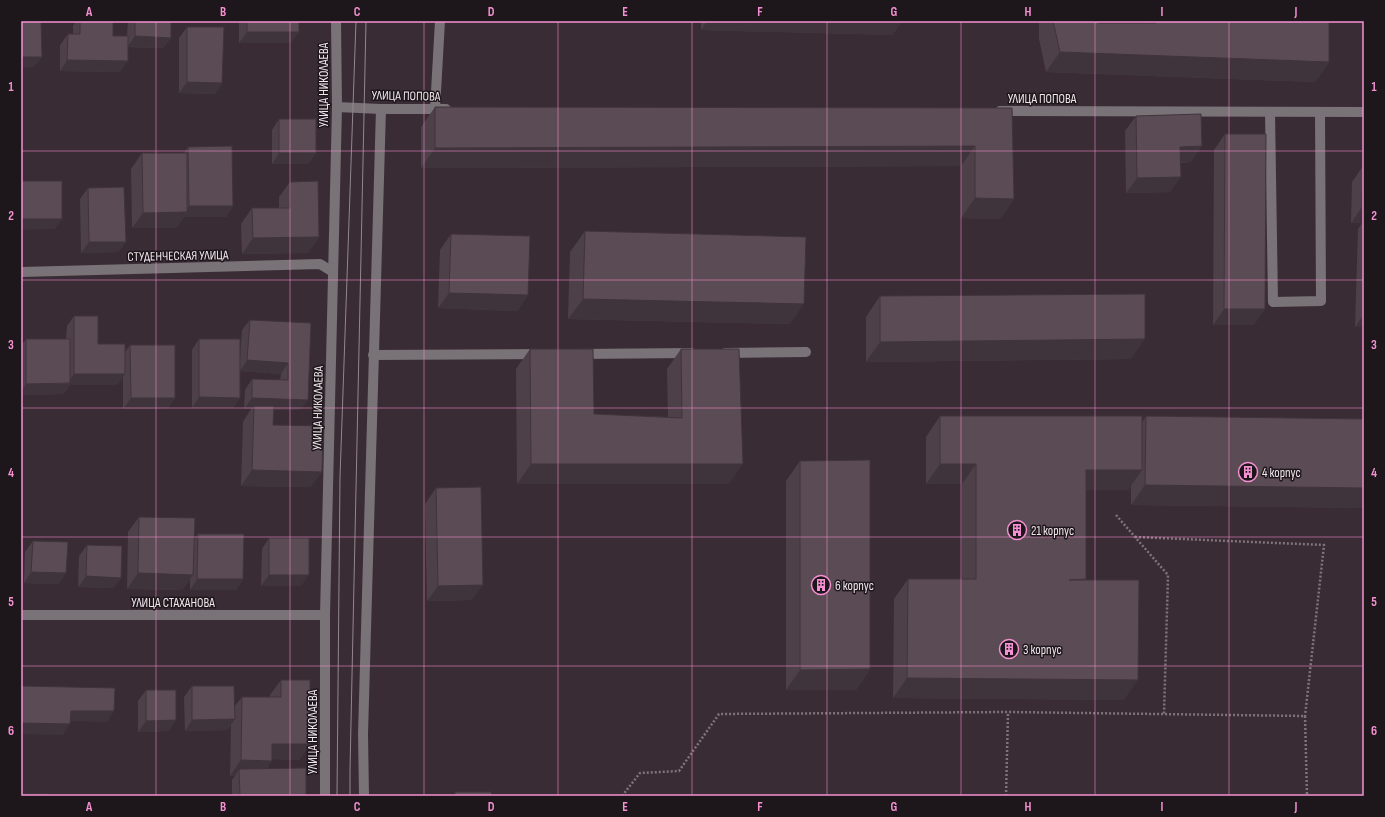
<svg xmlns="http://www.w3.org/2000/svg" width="1385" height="817" font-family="'Sofia Sans Condensed',sans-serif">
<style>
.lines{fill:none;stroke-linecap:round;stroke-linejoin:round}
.path{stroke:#80747b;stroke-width:2.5;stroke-dasharray:2 2;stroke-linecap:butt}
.minor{stroke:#797276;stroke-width:10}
.tram{stroke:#93878e;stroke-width:1}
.wall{fill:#4e4049}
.shaded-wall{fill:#40343c}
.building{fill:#5b4b55;stroke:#40343c}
.grid{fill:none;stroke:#f591d2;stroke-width:1;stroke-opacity:0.55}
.labels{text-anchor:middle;stroke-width:3;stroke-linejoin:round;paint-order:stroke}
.street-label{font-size:13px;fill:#f0e6ec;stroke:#1d161a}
.poi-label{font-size:13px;fill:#f0e6ec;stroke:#1d161a;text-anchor:start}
.neatline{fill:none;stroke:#f591d2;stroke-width:1.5}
.grid-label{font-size:13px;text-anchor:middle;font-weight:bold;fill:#f591d2}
</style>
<rect width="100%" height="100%" fill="#3a2c35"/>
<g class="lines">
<g class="path">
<polyline points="1116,515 1168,575 1164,714"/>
<polyline points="1135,537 1324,545 1305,716"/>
<polyline points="622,796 640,773 679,771 719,714 1008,712 1305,716 1307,796"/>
<polyline points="1006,796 1008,712"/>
</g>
<g class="minor">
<polyline points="337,107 381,109 446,109"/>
<polyline points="435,109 440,21"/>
<polyline points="1000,111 1364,112"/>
<polyline points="1270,112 1273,302 1321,301 1320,112"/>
<polyline points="21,272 320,264 333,272"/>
<polyline points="725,353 806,352"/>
<polyline points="579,354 691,353"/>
<polyline points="373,355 539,354"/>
<polyline points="21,615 325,615"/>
<polyline points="325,796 325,615 337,107 336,21"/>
<polyline points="364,796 363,734 381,109"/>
</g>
<g class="tram">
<polyline points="337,796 340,477 356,21"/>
<polyline points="350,796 350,770 366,21"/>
</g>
</g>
<g class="wall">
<polygon points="76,21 113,21 113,36 127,36 128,21 171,21 171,38 163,48 128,47 120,72 60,71 60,45 68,34 73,34 73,26"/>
<polygon points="239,21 299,21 291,43 239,43"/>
<polygon points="701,21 902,21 892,35 701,30"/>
<polygon points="1039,21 1099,21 1099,23 1142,23 1142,21 1329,21 1329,62 1315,82 1046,72 1039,39"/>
<polygon points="187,27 222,83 215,94 179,93 179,38"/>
<polygon points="435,107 1012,108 1014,199 1000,219 961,218 961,166 421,168 421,127"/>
<polygon points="1136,116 1191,162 1180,163 1170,192 1126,193 1125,131"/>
<polygon points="279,119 316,153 308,164 272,164 272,130"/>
<polygon points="1225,134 1254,325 1213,325 1214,150"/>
<polygon points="188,147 233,206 226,217 184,217 176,228 132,228 131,169 142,153 184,153"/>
<polygon points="1363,166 1364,166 1364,327 1355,327 1358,229 1362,223 1351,223 1352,182"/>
<polygon points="290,182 319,237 308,253 242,254 241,224 252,208 279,208 279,197"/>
<polygon points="88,188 126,242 118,252 81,253 80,199"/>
<polygon points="585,231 790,324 568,319 570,252"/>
<polygon points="451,234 528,295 517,311 438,308 440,250"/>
<polygon points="880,296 1131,359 866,362 866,317"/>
<polygon points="74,316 98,344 125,352 130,345 175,398 168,408 123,409 123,377 117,385 70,385 63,394 21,395 21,346 26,339 66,339 67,326"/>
<polygon points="250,320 311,323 308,400 300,410 274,410 273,425 322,472 310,487 241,486 243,422 251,409 244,409 245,390 252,379 280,380 281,374 240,371 240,398 233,408 192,408 192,350 199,339 240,358 242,330"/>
<polygon points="530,349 594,414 668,417 667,369 681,349 729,484 517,484 516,369"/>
<polygon points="940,416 1142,422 1146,416 1364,419 1364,508 1131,505 1131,485 1128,490 1086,490 1086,579 1085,580 1124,700 893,698 894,599 908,579 962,579 962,484 926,484 926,437"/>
<polygon points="800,461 870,669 856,690 786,690 786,481"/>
<polygon points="436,488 472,600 427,601 425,504"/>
<polygon points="139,517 194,539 198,534 243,579 236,590 190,590 190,579 182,590 127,589 128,532"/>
<polygon points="269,538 301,586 261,586 262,549"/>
<polygon points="33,541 59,584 24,583 25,552"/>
<polygon points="87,545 121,578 113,588 78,587 79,556"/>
<polygon points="281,680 310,744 299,760 272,759 267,769 306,796 232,796 232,780 235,776 230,776 231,725 227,730 185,731 184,697 192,686 234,707 242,697 270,697 270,695"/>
<polygon points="146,690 169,731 138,732 138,701"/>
</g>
<g class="shaded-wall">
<polygon points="707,21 902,21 892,35 701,30"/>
<polygon points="247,32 299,32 291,43 239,43"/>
<polygon points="135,36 171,38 163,48 127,47"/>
<polygon points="1060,52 1329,62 1315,82 1046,72"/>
<polygon points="21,57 42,57 34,67 21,68"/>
<polygon points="67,60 128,61 120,72 60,71"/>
<polygon points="187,82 222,83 215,94 179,93"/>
<polygon points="975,146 961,166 421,168 435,148"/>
<polygon points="1202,146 1191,162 1169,163 1180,147"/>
<polygon points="279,153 316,153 308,164 272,164"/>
<polygon points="1181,177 1170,192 1126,193 1137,178"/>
<polygon points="975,198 1014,199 1000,219 961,218"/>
<polygon points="189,206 233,206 226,217 184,217 176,228 132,228 143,213 184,212"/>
<polygon points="1362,207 1364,207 1364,221 1362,223 1351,223"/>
<polygon points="21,219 62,219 55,229 21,230"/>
<polygon points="319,237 308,253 242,254 253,238"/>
<polygon points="89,242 126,242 118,252 81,253"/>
<polygon points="449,293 528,295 517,311 438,308"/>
<polygon points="583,299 804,304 790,324 568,319"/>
<polygon points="1224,309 1265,309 1254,325 1213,325"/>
<polygon points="1364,314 1364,327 1355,327"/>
<polygon points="1145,339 1131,359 866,362 880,342"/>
<polygon points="247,360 288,363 281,374 240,371"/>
<polygon points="74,374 125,374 117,385 70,385 63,394 21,395 21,391 26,384 67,384"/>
<polygon points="199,397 240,398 233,408 192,408"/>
<polygon points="131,398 175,398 168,408 123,409"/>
<polygon points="252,398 308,400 300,410 253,409 254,406 251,409 244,409"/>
<polygon points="531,464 743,464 729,484 517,484"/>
<polygon points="940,464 976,464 962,484 926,484"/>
<polygon points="252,470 322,472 310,487 241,486"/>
<polygon points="1086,470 1142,470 1128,490 1072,490"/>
<polygon points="1145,485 1364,488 1364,508 1131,505"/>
<polygon points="31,572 66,573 59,584 24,583"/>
<polygon points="138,573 193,575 182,590 127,589"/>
<polygon points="269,575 309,575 301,586 261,586"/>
<polygon points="86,576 121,578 113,588 78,587"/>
<polygon points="197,579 243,579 236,590 190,590"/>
<polygon points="483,585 472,600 427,601 438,586"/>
<polygon points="870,669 856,690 786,690 800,670"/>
<polygon points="907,678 1138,680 1124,700 893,698"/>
<polygon points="71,711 114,711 107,722 63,721"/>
<polygon points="235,719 227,730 185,731 192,720"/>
<polygon points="176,720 169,731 138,732 146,721"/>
<polygon points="21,723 70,724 63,735 21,734"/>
<polygon points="272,744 310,744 299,760 261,759"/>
<polygon points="241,760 272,761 261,776 239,769 235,776 230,776"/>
</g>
<g class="building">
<polygon points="21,21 41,21 42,57 21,57"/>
<polygon points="80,21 113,21 113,36 128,36 128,61 67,60 68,34 80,34"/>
<polygon points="135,21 171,21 171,38 135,36"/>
<rect x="247" y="21" width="52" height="11"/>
<polygon points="1053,21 1099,21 1099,23 1156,23 1156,21 1329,21 1329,62 1060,52"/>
<polygon points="187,27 224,27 222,83 187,82"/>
<polygon points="435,107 1012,108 1014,199 975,198 975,146 435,148"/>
<polygon points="1201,114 1202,146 1180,147 1181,177 1137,178 1136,116"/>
<rect x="279" y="119" width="37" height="34"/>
<polygon points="1225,134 1266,134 1265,309 1224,309"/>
<polygon points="232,146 233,206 189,206 188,147"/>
<polygon points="142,153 187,153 187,212 143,213"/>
<polygon points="1363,166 1364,166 1364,207 1362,207"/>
<rect x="21" y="181" width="41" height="38"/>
<polygon points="318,181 319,237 253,238 252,208 290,208 290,182"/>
<polygon points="124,187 126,242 89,242 88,188"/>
<polygon points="585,231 806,237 804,304 583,299"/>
<polygon points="451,234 530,236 528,295 449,293"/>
<polygon points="1145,294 1145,339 880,342 880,296"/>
<polygon points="74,316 98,316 98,344 125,344 125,374 74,374"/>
<polygon points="250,320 311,323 308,400 252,398 252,379 288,380 288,363 247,360"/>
<polygon points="26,339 70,339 70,383 26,384"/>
<polygon points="199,339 240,339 240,398 199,397"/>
<polygon points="130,345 175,345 175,398 131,398"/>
<polygon points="530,349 593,349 594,414 682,418 681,349 739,349 743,464 531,464"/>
<polygon points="254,406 274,406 273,425 323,426 322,472 252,470"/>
<polygon points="940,416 1142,416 1142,470 1086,470 1086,579 1069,580 1139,580 1138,680 907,678 908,579 976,579 976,464 940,464"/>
<polygon points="1146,416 1364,419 1364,488 1145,485"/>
<polygon points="870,460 870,669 800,670 800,461"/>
<polygon points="481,487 483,585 438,586 436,488"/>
<polygon points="139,517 195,518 193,575 138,573"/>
<polygon points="198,534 244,534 243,579 197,579"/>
<rect x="269" y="538" width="40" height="37"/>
<polygon points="33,541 68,542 66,573 31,572"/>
<polygon points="87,545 122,546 121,578 86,576"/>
<polygon points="281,680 310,680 310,744 272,744 272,761 241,760 242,697 281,697"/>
<polygon points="21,686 115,688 114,711 71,711 70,724 21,723"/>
<polygon points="192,686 234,686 235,719 192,720"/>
<polygon points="146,690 176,690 176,720 146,721"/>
<polygon points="306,768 306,796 240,796 239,769"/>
<polygon points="455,792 491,792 492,796 455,796"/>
<rect x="21" y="794" width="26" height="2"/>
</g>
<path class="grid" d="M156,21V796M290,21V796M424,21V796M558,21V796M692,21V796M827,21V796M961,21V796M1095,21V796M1229,21V796M21,151H1364M21,280H1364M21,408H1364M21,537H1364M21,666H1364"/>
<defs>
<symbol id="building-ring" viewBox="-11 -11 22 22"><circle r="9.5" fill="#1d161a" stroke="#f591d2" stroke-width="1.5"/><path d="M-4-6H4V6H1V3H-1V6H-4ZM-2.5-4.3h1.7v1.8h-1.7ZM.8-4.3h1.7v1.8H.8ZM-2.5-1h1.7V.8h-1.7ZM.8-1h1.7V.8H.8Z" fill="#f591d2"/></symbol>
</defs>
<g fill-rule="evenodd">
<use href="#building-ring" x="1237" y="461" width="22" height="22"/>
<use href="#building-ring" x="1006" y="519" width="22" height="22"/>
<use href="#building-ring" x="810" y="574" width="22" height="22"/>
<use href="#building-ring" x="998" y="638" width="22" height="22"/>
</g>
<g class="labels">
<g class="street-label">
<text transform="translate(323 85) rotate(-90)" y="5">УЛИЦА НИКОЛАЕВА</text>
<text transform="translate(406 95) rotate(1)" y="5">УЛИЦА ПОПОВА</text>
<text x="1042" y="103">УЛИЦА ПОПОВА</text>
<text transform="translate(178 255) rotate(-1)" y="5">СТУДЕНЧЕСКАЯ УЛИЦА</text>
<text transform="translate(317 408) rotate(-89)" y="5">УЛИЦА НИКОЛАЕВА</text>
<text x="173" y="607">УЛИЦА СТАХАНОВА</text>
<text transform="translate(312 732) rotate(-90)" y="5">УЛИЦА НИКОЛАЕВА</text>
</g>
<g class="poi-label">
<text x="1262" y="477">4 корпус</text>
<text x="1031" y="535">21 корпус</text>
<text x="835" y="590">6 корпус</text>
<text x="1023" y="654">3 корпус</text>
</g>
</g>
<rect width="1385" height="817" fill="none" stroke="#1d161a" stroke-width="44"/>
<rect x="22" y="22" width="1341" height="773" class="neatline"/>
<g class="grid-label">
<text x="89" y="16">A</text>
<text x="223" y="16">B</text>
<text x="357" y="16">C</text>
<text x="491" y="16">D</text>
<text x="625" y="16">E</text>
<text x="760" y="16">F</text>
<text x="894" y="16">G</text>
<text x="1028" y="16">H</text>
<text x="1162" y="16">I</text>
<text x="1296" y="16">J</text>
<text x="11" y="91">1</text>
<text x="1374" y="91">1</text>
<text x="11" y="220">2</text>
<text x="1374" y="220">2</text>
<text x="11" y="349">3</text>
<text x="1374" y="349">3</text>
<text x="11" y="477">4</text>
<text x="1374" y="477">4</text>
<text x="11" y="606">5</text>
<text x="1374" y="606">5</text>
<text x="11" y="735">6</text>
<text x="1374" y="735">6</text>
<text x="89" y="811">A</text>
<text x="223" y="811">B</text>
<text x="357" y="811">C</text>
<text x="491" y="811">D</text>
<text x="625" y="811">E</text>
<text x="760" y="811">F</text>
<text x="894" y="811">G</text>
<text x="1028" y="811">H</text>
<text x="1162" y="811">I</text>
<text x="1296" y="811">J</text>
</g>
</svg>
